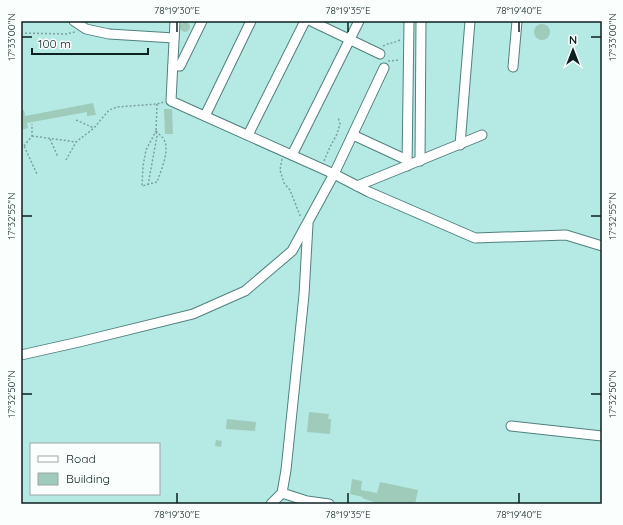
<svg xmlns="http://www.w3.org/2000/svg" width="623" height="525" font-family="Quicksand,sans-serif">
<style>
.building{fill:#9fccba}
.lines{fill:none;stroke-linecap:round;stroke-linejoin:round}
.street-casing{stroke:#50817d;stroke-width:11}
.path{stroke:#79a29e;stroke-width:1.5;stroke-dasharray:2 2;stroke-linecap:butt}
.street{stroke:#fff;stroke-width:9}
.ticks{fill:none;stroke:#0d2120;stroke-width:1.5}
.neatline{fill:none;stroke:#0d2120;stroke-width:1.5}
.ticks-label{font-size:10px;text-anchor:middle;fill:#0d2120}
</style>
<rect width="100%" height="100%" fill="#b5e9e4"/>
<g class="building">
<circle cx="185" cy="27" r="5"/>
<circle cx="542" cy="32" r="8"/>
<polygon points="93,103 96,115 87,116 87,112 27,123 28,128 21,130 21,110 24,110 25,116"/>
<polygon points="164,109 172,109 173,134 165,134"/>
<polygon points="309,412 329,414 328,419 331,419 330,434 307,432"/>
<polygon points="227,419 256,422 255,431 226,429"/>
<polygon points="216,440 222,441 221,447 215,446"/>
<polygon points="352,479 362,481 361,490 377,493 380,482 418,490 415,504 373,504 374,502 362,498 363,497 350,494"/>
</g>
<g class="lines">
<defs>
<g id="street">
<polyline points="74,21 86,29 109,34 174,38"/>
<polyline points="175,21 171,101 334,174 369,192 475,238 566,235 602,246"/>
<polyline points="311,21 380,54"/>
<polyline points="173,66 180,66 202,21"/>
<polyline points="513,67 517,21"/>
<polyline points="205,116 251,21"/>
<polyline points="248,135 305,21"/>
<polyline points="353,135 407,160"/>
<polyline points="460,145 470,21"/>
<polyline points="292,155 359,21"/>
<polyline points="420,161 421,21"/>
<polyline points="407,166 409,21"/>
<polyline points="357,186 482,135"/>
<polyline points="21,355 79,342 193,314 245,291 292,251 334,174 384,68"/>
<polyline points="511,426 602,436"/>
<polyline points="282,493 307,501 329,504"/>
<polyline points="271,504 282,493 286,470 304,295 308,224"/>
</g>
</defs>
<use href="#street" class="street-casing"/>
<g class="path">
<polyline points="21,33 66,34 75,32"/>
<path d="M383,46C389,43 394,43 400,40"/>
<polyline points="388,61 400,60"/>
<polyline points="76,120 94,128"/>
<path d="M156,131C158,133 161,136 163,138C171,149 161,170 157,182L142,186L143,166L146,150Z"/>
<polyline points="32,136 76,142"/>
<polyline points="50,139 58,157"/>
<polyline points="21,144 24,146 37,174"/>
<polyline points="24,146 32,136 32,124"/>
<polyline points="282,159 280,170 284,183 290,190 301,218"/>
<polyline points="66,160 76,142 94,128 109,110 117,107 157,104 164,102"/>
<polyline points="324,161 330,147 337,134 340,124 338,117"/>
<polyline points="148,185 157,136 156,131 157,104"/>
</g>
<use href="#street" class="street"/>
</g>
<path class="ticks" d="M177,22V32M348,22V32M519,22V32M22,37H32M591,37H601M22,216H32M591,216H601M22,394H32M591,394H601M177,493V503M348,493V503M519,493V503"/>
<rect width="623" height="525" fill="none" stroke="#fafffe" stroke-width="44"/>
<rect x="30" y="443" width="130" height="52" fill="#fafffe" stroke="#9ba6a5"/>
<rect x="38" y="456" width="20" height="6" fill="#ffffff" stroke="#9ba6a5"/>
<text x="66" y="463" font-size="12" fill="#0d2120">Road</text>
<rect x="38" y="473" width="20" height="12" fill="#9fccba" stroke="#9ba6a5"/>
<text x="66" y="483" font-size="12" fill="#0d2120">Building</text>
<g transform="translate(573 50)" stroke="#fafffe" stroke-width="3" paint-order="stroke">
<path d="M0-3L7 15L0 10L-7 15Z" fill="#0d2120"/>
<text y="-6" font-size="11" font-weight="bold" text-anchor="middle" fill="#0d2120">N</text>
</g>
<path d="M32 48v6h116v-6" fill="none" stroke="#0d2120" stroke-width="2"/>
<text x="38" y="48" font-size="12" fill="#0d2120" stroke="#fafffe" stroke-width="3" paint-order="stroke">100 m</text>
<rect x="22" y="22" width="579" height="481" class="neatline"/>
<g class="ticks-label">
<text x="177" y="14">78°19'30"E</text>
<text x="348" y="14">78°19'35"E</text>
<text x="519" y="14">78°19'40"E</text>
<text transform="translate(11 37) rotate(-90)" y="4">17°33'00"N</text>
<text transform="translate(612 37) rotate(-90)" y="4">17°33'00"N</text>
<text transform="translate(11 216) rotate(-90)" y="4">17°32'55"N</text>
<text transform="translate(612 216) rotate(-90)" y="4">17°32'55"N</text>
<text transform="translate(11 394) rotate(-90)" y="4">17°32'50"N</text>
<text transform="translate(612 394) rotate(-90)" y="4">17°32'50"N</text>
<text x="177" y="518">78°19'30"E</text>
<text x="348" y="518">78°19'35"E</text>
<text x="519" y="518">78°19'40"E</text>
</g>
</svg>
